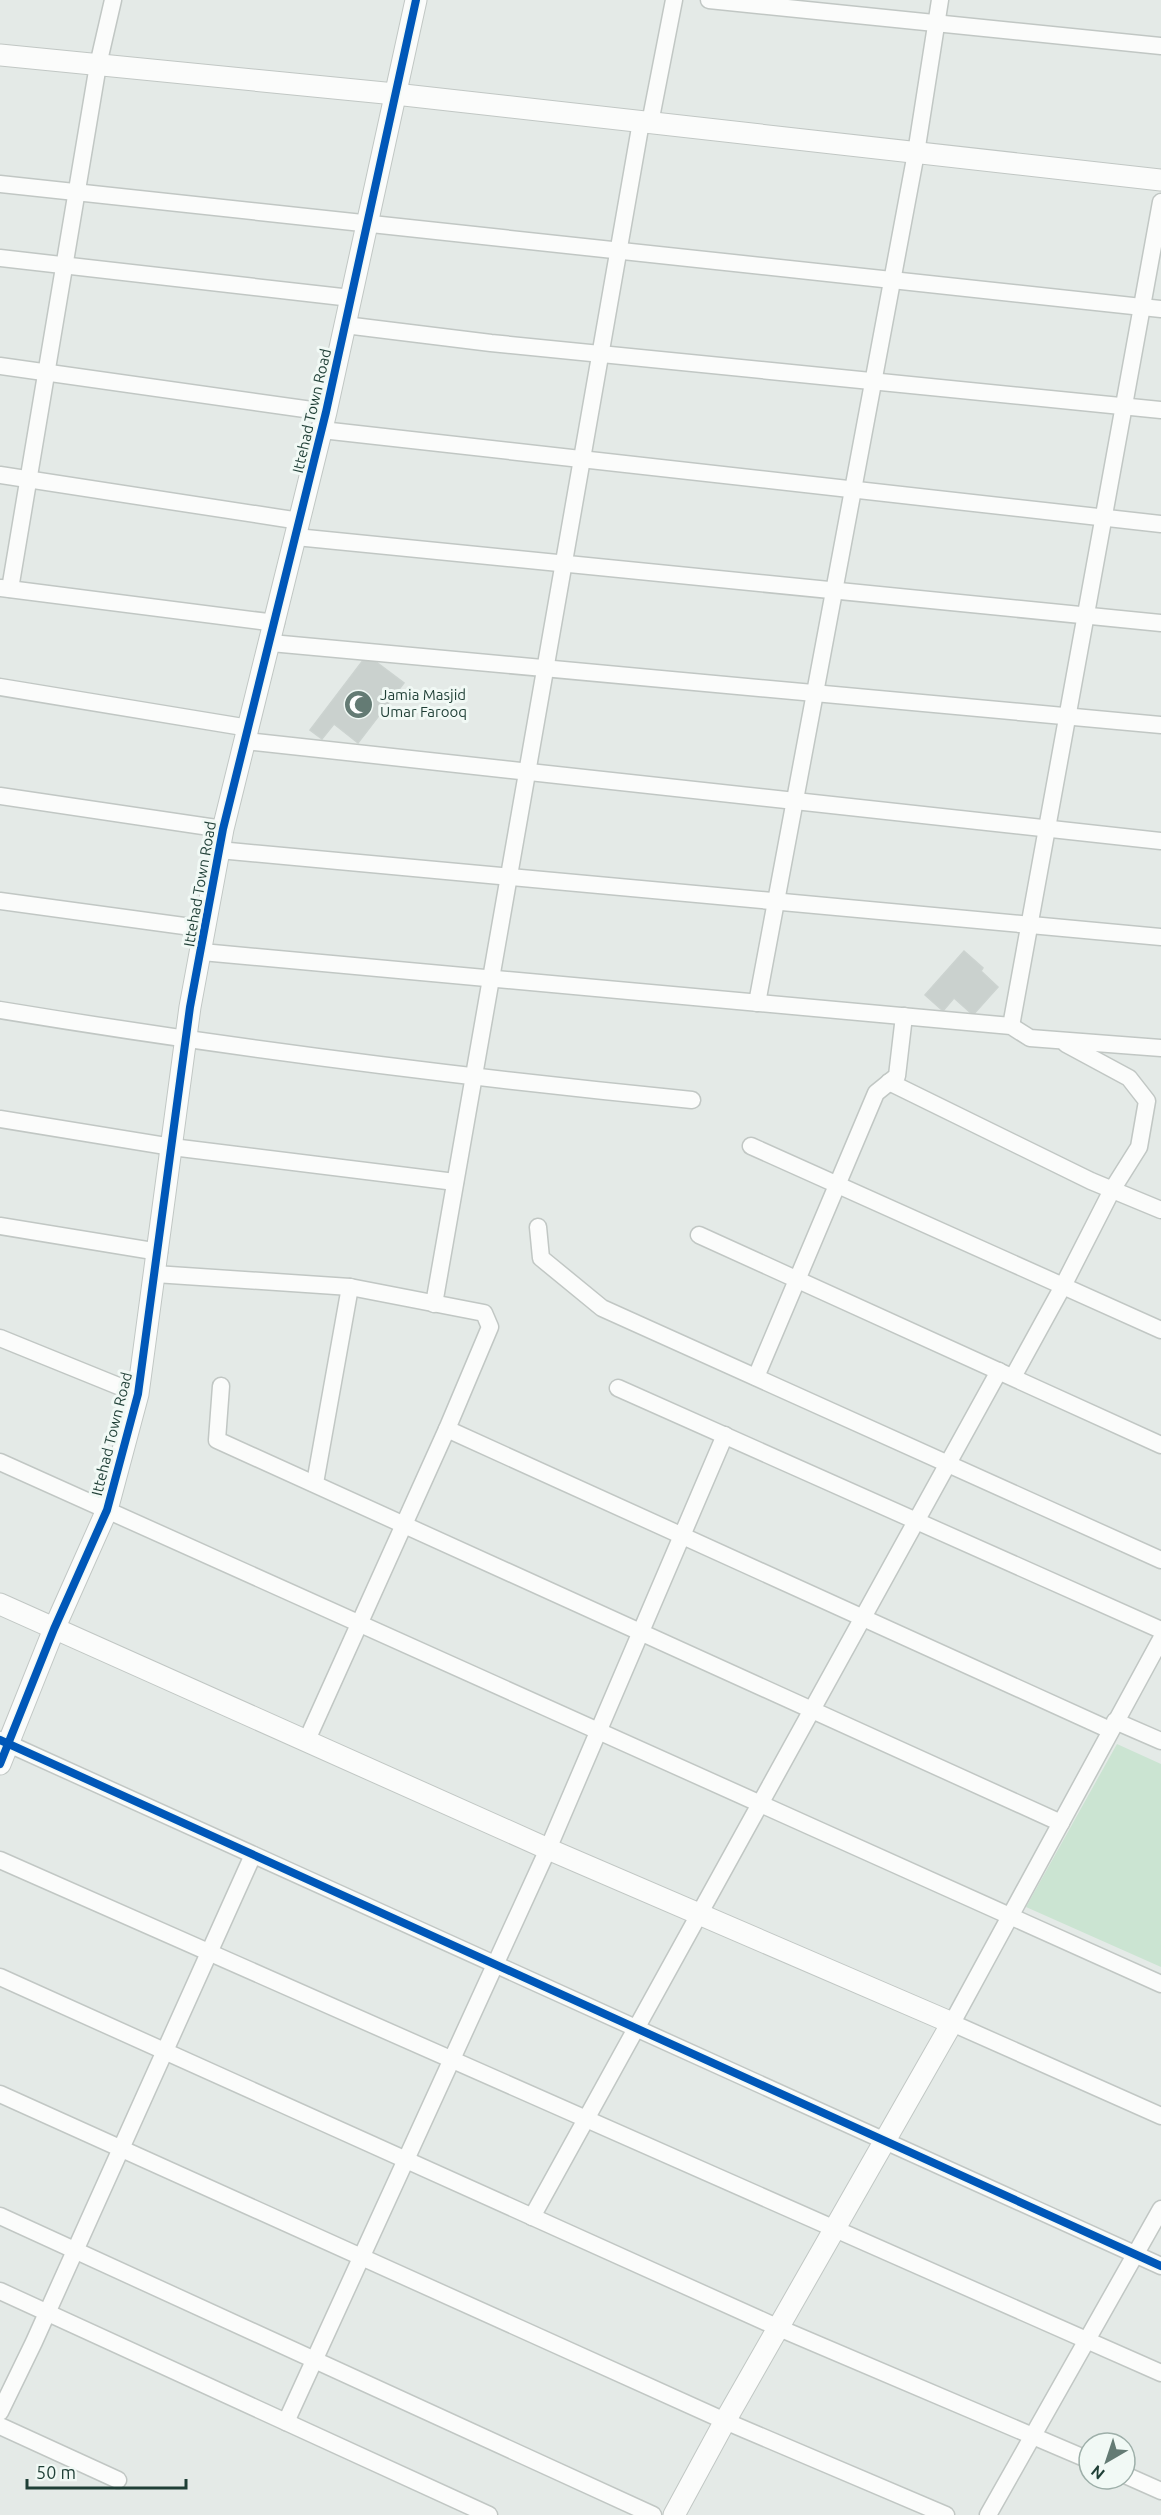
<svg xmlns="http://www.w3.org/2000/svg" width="1161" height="2515" font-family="Ubuntu,sans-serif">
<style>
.green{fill:#cbe4d2}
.building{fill:#cad1ce;stroke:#ccd3d0;stroke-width:1.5}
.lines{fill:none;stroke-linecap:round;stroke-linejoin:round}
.minor-casing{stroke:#c1c7c4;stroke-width:19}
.tertiary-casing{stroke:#c1c7c4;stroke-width:23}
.minor{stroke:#fbfcfb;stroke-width:16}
.tertiary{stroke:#fbfcfb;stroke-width:21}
.cycleway-casing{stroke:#f1f9f5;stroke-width:11}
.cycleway{stroke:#0057b8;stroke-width:8}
.labels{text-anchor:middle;stroke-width:6;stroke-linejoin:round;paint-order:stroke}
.street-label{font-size:15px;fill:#1f3f36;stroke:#f1f9f5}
.poi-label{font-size:15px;fill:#1f3f36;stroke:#f1f9f5;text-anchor:start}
</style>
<rect width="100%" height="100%" fill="#e4eae7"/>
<polygon class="green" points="1117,1744 1161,1764 1161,1967 1026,1907"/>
<g class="building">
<polygon points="367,655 404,683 358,743 334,724 322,739 310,730"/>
<polygon points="964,951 983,968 981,971 998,987 973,1015 954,998 943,1011 925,995"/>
</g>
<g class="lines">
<defs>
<g id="minor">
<polyline points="709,0 1161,46"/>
<polyline points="650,123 674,0"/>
<polyline points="0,184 1161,309"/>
<polyline points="0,258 351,298"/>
<polyline points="345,325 491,343 1161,410"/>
<polyline points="0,366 326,412"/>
<polyline points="322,430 1161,524"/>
<polyline points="0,475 300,521"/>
<polyline points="296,537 1161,623"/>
<polyline points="1,588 276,623"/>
<polyline points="10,589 98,65 113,0"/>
<polyline points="271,643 1161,725"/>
<polyline points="0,687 249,728"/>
<polyline points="246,741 1161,841"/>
<polyline points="0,796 223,829"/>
<polyline points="219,850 1161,937"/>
<polyline points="0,901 206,929"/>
<polyline points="202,952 1011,1026 1030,1038 1161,1048"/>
<polyline points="757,1003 916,153 940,0"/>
<path d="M0,1010C230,1048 460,1077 692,1100"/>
<polyline points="1011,1026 1161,202"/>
<polyline points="889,1082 1091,1181 1161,1210"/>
<polyline points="0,1119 172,1147 455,1182"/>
<polyline points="751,1146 1161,1330"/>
<polyline points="0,1226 159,1252"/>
<polyline points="538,1227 541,1258 602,1308 1161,1560"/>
<polyline points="699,1235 1161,1445"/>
<polyline points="155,1274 350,1287 484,1313 490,1327 447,1429 1110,1730"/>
<polyline points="434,1304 641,122"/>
<polyline points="0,1338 138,1394"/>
<polyline points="756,1377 876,1093 897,1076 904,1016"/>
<polyline points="1013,1377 1063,1286 1112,1190 1139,1147 1147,1101 1129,1078 1066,1044"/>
<polyline points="221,1386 217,1440 1061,1823"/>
<polyline points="618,1388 1161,1630"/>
<polyline points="0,1462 1161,1984"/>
<polyline points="315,1483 350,1287"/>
<polyline points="1161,1639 952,2023 1161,2116"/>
<polyline points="1115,1721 1161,1741"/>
<polyline points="0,1740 1161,2266"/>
<polyline points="306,1742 447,1429"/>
<polyline points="0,1860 1161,2373"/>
<polyline points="0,1977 779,2328 1089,2460"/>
<polyline points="0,2094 725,2421 946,2515"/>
<polyline points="0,2216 653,2515"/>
<polyline points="532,2217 999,1371"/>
<polyline points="0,2291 489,2515"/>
<polyline points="0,2412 34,2342 253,1855"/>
<polyline points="286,2422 548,1849 725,1435"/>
<polyline points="0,2426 118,2480"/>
<polyline points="1125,2475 1161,2491"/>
<polyline points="988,2515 1161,2209"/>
</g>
<g id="tertiary">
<polyline points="0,55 395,94 1161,180"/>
<polyline points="0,1604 548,1849 952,2023 725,2421 674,2515"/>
<polyline points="0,1764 54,1629 107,1510 138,1394 190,1007 223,829 326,412 416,0"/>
</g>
</defs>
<use href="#minor" class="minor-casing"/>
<use href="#tertiary" class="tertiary-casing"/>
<use href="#minor" class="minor"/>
<use href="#tertiary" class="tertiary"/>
<defs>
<g id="cycleway">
<polyline points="0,1740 1161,2266"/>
<polyline points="0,1764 54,1629 107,1510 138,1394 190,1007 223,829 326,412 416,0"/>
</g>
</defs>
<use href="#cycleway" class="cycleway-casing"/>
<use href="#cycleway" class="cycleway"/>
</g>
<defs>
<symbol id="mosque-disc" viewBox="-11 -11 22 22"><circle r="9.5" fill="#647b74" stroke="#f1f9f5"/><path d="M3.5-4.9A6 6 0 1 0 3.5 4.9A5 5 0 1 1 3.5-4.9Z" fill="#fff"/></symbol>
</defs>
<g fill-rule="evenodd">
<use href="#mosque-disc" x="342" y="688" width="33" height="33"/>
</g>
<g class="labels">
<g class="street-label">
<text transform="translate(312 411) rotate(-77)" y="5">Ittehad Town Road</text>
<text transform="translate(200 884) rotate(-80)" y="5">Ittehad Town Road</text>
<text transform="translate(112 1434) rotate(-76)" y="5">Ittehad Town Road</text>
</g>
<g class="poi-label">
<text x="380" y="700">Jamia Masjid<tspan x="380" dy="17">Umar Farooq</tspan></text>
</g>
</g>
<g transform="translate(1107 2461) rotate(219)"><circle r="28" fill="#f1f9f5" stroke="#9dafa9" stroke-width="1.5"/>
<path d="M0-4.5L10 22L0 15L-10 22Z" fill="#647b74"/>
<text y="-9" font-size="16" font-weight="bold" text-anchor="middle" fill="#1f3f36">N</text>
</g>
<path d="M27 2479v9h159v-9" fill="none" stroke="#1f3f36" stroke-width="3"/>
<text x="36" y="2479" font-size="18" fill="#1f3f36" stroke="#f1f9f5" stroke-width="4.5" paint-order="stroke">50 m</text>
</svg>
